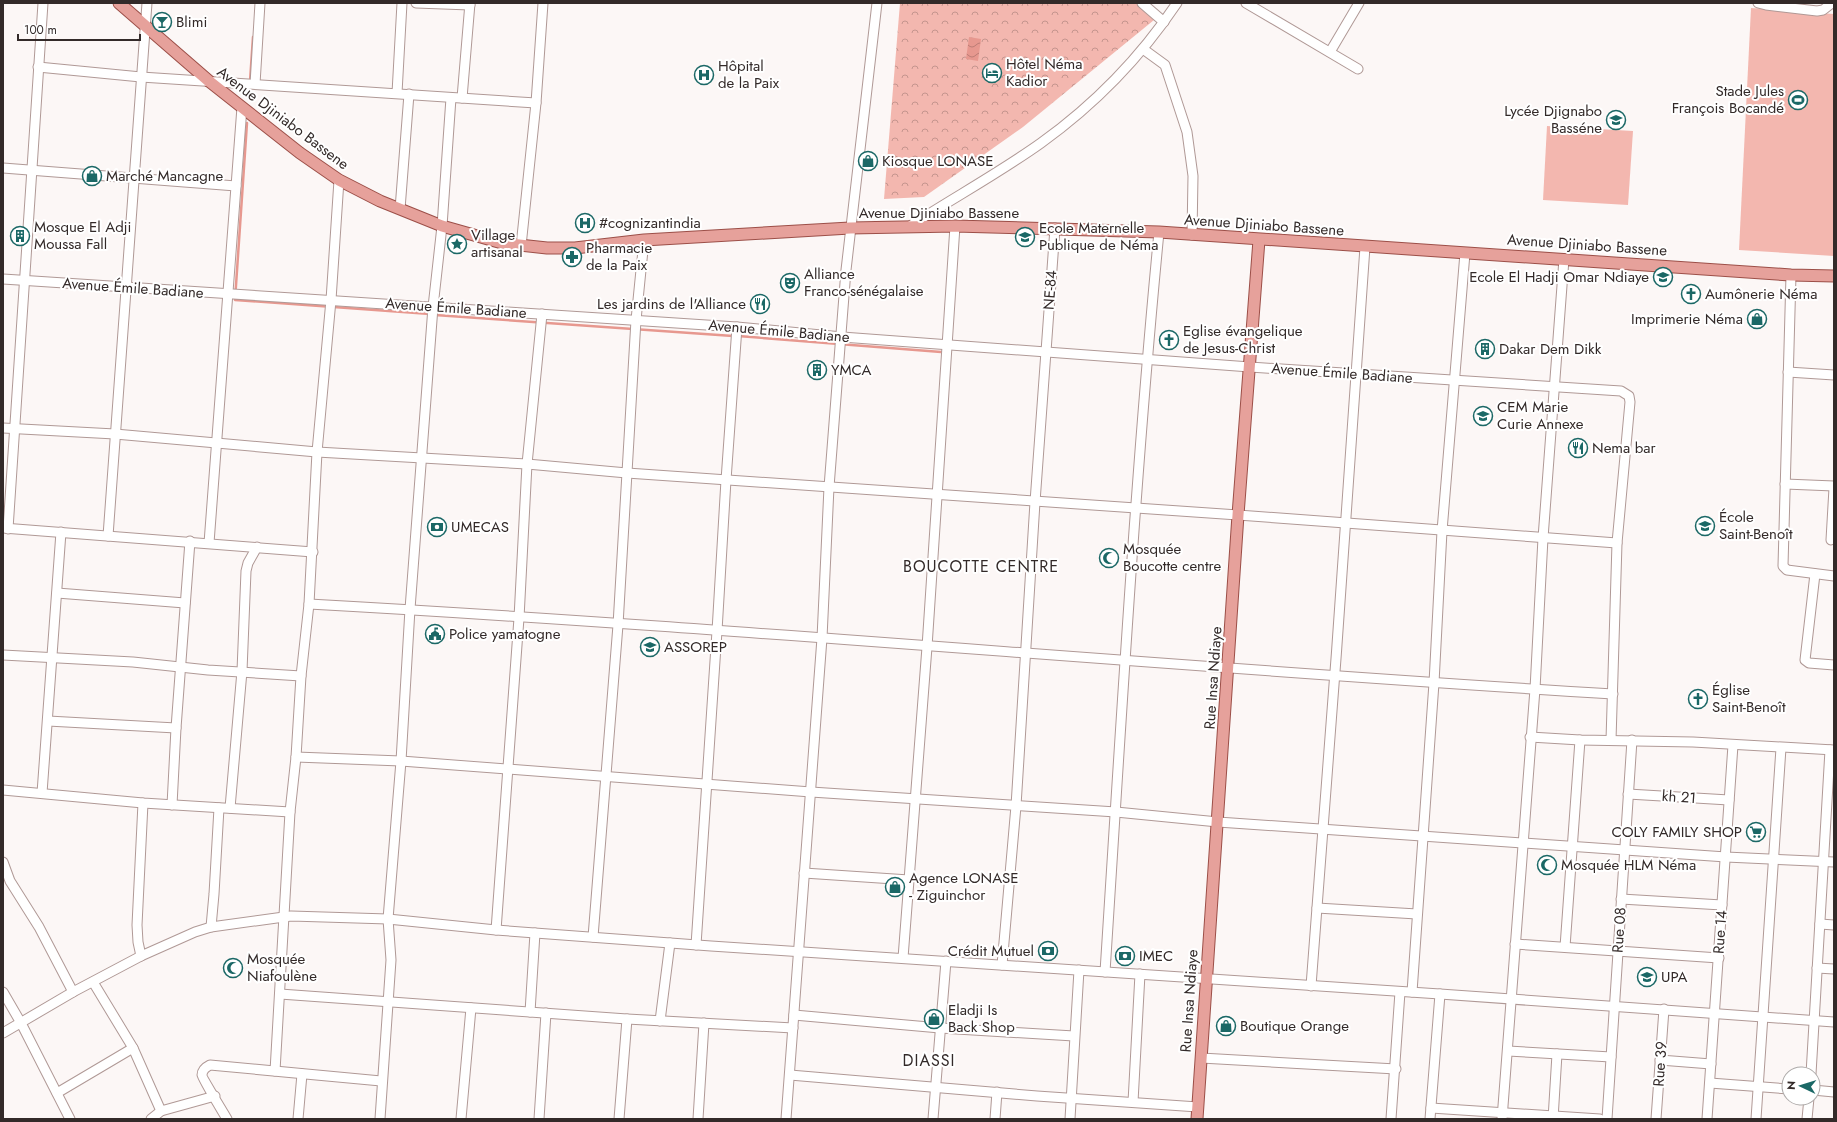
<svg xmlns="http://www.w3.org/2000/svg" width="1837" height="1122" font-family="Jost,sans-serif">
<style>
.park{fill:url(#park-crowns)}
.garden{fill:#f3b7af}
.water{fill:url(#water-waves)}
.lines{fill:none;stroke-linecap:round;stroke-linejoin:round}
.stream{stroke:#e7988f;stroke-width:2.5}
.minor-casing{stroke:#b09996;stroke-width:11}
.major-casing{stroke:#9c4f48;stroke-width:13}
.minor{stroke:#fff;stroke-width:9}
.major{stroke:#e6a19b;stroke-width:11}
.labels{text-anchor:middle;stroke-width:4;stroke-linejoin:round;paint-order:stroke}
.poi-label{font-size:15px;fill:#332a29;stroke:#fff;text-anchor:start}
.street-label{font-size:15px;fill:#332a29;stroke:#fff}
.neighbourhood-label{font-size:16px;letter-spacing:1px;fill:#332a29;stroke:#fff}
</style>
<defs>
<pattern id="park-crowns" width="20" height="18" patternUnits="userSpaceOnUse"><rect width="20" height="18" fill="#f3b7af"/><path d="M2 6a3 3 0 1 1 6 0M12 15a3 3 0 1 1 6 0" fill="none" stroke="#c5958e"/></pattern>
<pattern id="water-waves" width="16" height="10" patternUnits="userSpaceOnUse"><rect width="16" height="10" fill="#e7988f"/><path d="M0 5q4-4 8 0t8 0" fill="none" stroke="#bc7c75"/></pattern>
</defs>
<rect width="100%" height="100%" fill="#fcf7f6"/>
<polygon class="park" points="900,3 1143,3 1154,20 1023,127 924,197 884,199"/>
<g class="garden">
<polygon points="1751,8 1834,14 1834,256 1739,250"/>
<polygon points="1547,126 1633,131 1628,205 1543,200"/>
</g>
<polygon class="water" points="969,37 981,39 978,61 966,59"/>
<g class="lines">
<g class="stream">
<polyline points="250,81 253,37"/>
<polyline points="247,123 235,300 430,314"/>
<polyline points="435,315 733,336"/>
<polyline points="738,336 941,352"/>
</g>
<defs>
<g id="minor">
<polyline points="416,3 470,5"/>
<polyline points="1142,3 1164,22"/>
<polyline points="1246,3 1358,69"/>
<polyline points="1758,3 1766,5 1817,11 1823,10 1832,3"/>
<polyline points="1143,49 1165,65 1187,132 1193,176 1192,235"/>
<polyline points="1330,52 1359,3"/>
<polyline points="38,67 141,77 536,103"/>
<polyline points="255,84 260,3"/>
<polyline points="397,93 402,3"/>
<polyline points="462,98 470,3"/>
<polyline points="3,168 236,186"/>
<polyline points="400,209 409,94"/>
<path d="M910,226C953,198 999,173 1041,143C1094,105 1140,58 1177,3"/>
<polyline points="521,246 536,103 543,3"/>
<polyline points="1791,275 1783,566 1787,570 1834,576"/>
<polyline points="3,279 737,327 842,337 1250,367 1621,391 1629,396 1630,402 1617,543 1611,740"/>
<polyline points="1788,372 1834,375"/>
<polyline points="3,428 115,434 317,452 527,464 627,473 1238,515 1617,543"/>
<polyline points="1785,484 1834,486"/>
<polyline points="3,528 313,552"/>
<polyline points="8,529 43,3"/>
<polyline points="108,536 147,3"/>
<polyline points="1831,540 1834,488"/>
<polyline points="209,543 242,107"/>
<polyline points="1815,574 1805,660 1809,663 1834,665"/>
<polyline points="57,593 185,603"/>
<path d="M309,604C744,628 1179,668 1613,694"/>
<polyline points="3,655 133,662 208,670 301,676"/>
<polyline points="48,721 176,728"/>
<polyline points="1530,737 1580,740 1693,742 1834,750"/>
<polyline points="296,757 401,761 811,792 1116,812 1218,822 1726,857 1834,862"/>
<polyline points="3,790 143,803 290,812"/>
<polyline points="42,793 61,532"/>
<polyline points="1628,794 1729,800"/>
<polyline points="172,805 176,728 190,541"/>
<polyline points="230,808 242,671 246,571 248,563 257,547"/>
<polyline points="3,862 10,881 39,927 73,992"/>
<polyline points="804,873 909,880"/>
<polyline points="1621,899 1722,905"/>
<polyline points="1317,908 1417,914"/>
<polyline points="1820,924 1834,925"/>
<polyline points="211,927 214,894 219,808"/>
<polyline points="496,930 519,618 527,464 542,314"/>
<polyline points="593,937 618,625 636,320 644,240"/>
<polyline points="1515,944 1719,958"/>
<polyline points="696,945 717,631 726,480 737,327"/>
<polyline points="1565,947 1580,740"/>
<polyline points="141,956 138,942 137,925 143,803"/>
<polyline points="903,958 927,647 955,226"/>
<polyline points="1002,965 1016,806 1035,502 1055,228"/>
<polyline points="1817,968 1834,969"/>
<path d="M1105,972C1121,725 1135,478 1159,232"/>
<polyline points="93,982 133,1048 161,1111"/>
<path d="M1311,986C1330,740 1349,493 1365,247"/>
<polyline points="3,992 21,1023 70,1119"/>
<polyline points="1412,992 1434,683 1442,531 1465,253"/>
<polyline points="280,994 627,1019 793,1028"/>
<polyline points="530,1012 535,933"/>
<polyline points="794,1015 940,1028 1074,1036"/>
<polyline points="660,1021 670,943"/>
<polyline points="3,1033 73,992 141,956 195,932 211,927 291,916 388,919 496,930 711,946 1440,994 1834,1022"/>
<polyline points="1508,1051 1611,1057"/>
<polyline points="1201,1058 1396,1069"/>
<polyline points="1660,1060 1711,1064"/>
<polyline points="275,1071 290,812 296,757 301,676 309,604 317,452 331,300 339,180"/>
<polyline points="1811,1074 1830,750"/>
<polyline points="790,1075 1037,1096 1198,1107"/>
<polyline points="1710,1083 1789,1089"/>
<polyline points="1813,1090 1834,1092"/>
<polyline points="57,1093 133,1048"/>
<polyline points="1133,1102 1140,974"/>
<polyline points="1431,1108 1600,1119"/>
<polyline points="151,1119 161,1111 215,1096"/>
<path d="M227,1119C223,1112 202,1078 202,1075C202,1070 206,1067 210,1065L381,1081"/>
<polyline points="298,1119 302,1074"/>
<polyline points="380,1119 391,960 388,919 401,761 410,609 433,307 442,226 451,98"/>
<polyline points="461,1119 471,1008"/>
<polyline points="539,1119 546,1013"/>
<polyline points="619,1119 627,1019"/>
<polyline points="698,1119 704,1023"/>
<polyline points="786,1119 822,638 829,487 846,270 877,3"/>
<polyline points="933,1119 946,961"/>
<polyline points="995,1119 997,1092"/>
<polyline points="1070,1119 1079,970"/>
<polyline points="1391,1119 1400,992"/>
<polyline points="1430,1119 1440,994"/>
<polyline points="1502,1119 1535,689 1543,538 1564,259"/>
<polyline points="1553,1119 1557,1054"/>
<polyline points="1607,1119 1632,740"/>
<polyline points="1656,1119 1664,1009"/>
<polyline points="1707,1119 1733,745"/>
<polyline points="1756,1119 1781,748"/>
<polyline points="1807,1119 1809,1098"/>
</g>
<g id="major">
<polyline points="119,3 210,82 300,153 339,180 380,201 442,226 502,243 547,248 575,248 644,240 850,228 955,226 1159,232 1791,275 1834,276"/>
<polyline points="1197,1119 1238,515 1259,240"/>
</g>
</defs>
<use href="#minor" class="minor-casing"/>
<use href="#major" class="major-casing"/>
<use href="#minor" class="minor"/>
<use href="#major" class="major"/>
</g>
<defs>
<symbol id="bar-ring" viewBox="-11 -11 22 22"><circle r="9.5" fill="#fff" stroke="#1b6866" stroke-width="1.5"/><path d="M-6-5H6L.8 .8V4.5H3.5V6h-7V4.5H-.8V.8Z" fill="#1b6866"/></symbol>
<symbol id="hotel-ring" viewBox="-11 -11 22 22"><circle r="9.5" fill="#fff" stroke="#1b6866" stroke-width="1.5"/><path d="M-6-4.5h1.5V1H6V5H4.5V3h-9V5H-6ZM-4 0a1.8 1.8 0 1 1 3.6 0ZM.5 0V-2.5h3Q6-2.5 6 0Z" fill="#1b6866"/></symbol>
<symbol id="hospital-ring" viewBox="-11 -11 22 22"><circle r="9.5" fill="#fff" stroke="#1b6866" stroke-width="1.5"/><path d="M-5-5h3v3.5h4V-5h3V5h-3V1.5h-4V5h-3Z" fill="#1b6866"/></symbol>
<symbol id="stadium-ring" viewBox="-11 -11 22 22"><circle r="9.5" fill="#fff" stroke="#1b6866" stroke-width="1.5"/><path d="M0-5a6.5 5 0 1 0 0 10a6.5 5 0 1 0 0-10ZM-3.5-1.8h7v3.6h-7Z" fill="#1b6866"/></symbol>
<symbol id="school-ring" viewBox="-11 -11 22 22"><circle r="9.5" fill="#fff" stroke="#1b6866" stroke-width="1.5"/><path d="M0-5L7-2L0 1L-7-2ZM-4 1L0 2.5L4 1V4Q0 6-4 4Z" fill="#1b6866"/></symbol>
<symbol id="shop-ring" viewBox="-11 -11 22 22"><circle r="9.5" fill="#fff" stroke="#1b6866" stroke-width="1.5"/><path d="M-5-2.5h2.3a2.7 3.5 0 0 1 5.4 0H5L5.5 6h-11ZM-1.5-2.5h3a1.5 2.3 0 0 0-3 0Z" fill="#1b6866"/></symbol>
<symbol id="building-ring" viewBox="-11 -11 22 22"><circle r="9.5" fill="#fff" stroke="#1b6866" stroke-width="1.5"/><path d="M-4-6H4V6H1V3H-1V6H-4ZM-2.5-4.3h1.7v1.8h-1.7ZM.8-4.3h1.7v1.8H.8ZM-2.5-1h1.7V.8h-1.7ZM.8-1h1.7V.8H.8Z" fill="#1b6866"/></symbol>
<symbol id="sight-ring" viewBox="-11 -11 22 22"><circle r="9.5" fill="#fff" stroke="#1b6866" stroke-width="1.5"/><path d="M0-6L1.8-2.2L6-1.7L2.9 1.2L3.7 5.4L0 3.3L-3.7 5.4L-2.9 1.2L-6-1.7L-1.8-2.2Z" fill="#1b6866"/></symbol>
<symbol id="pharmacy-ring" viewBox="-11 -11 22 22"><circle r="9.5" fill="#fff" stroke="#1b6866" stroke-width="1.5"/><path d="M-2-6h4v4h4v4h-4v4h-4v-4h-4v-4h4Z" fill="#1b6866"/></symbol>
<symbol id="theatre-ring" viewBox="-11 -11 22 22"><circle r="9.5" fill="#fff" stroke="#1b6866" stroke-width="1.5"/><path d="M-5-5.5Q0-4 5-5.5V0Q5 5 0 6Q-5 5-5 0ZM-3.3-2.5H-1v1.5H-3.3ZM1-2.5H3.3v1.5H1ZM-2.8 1Q0 5.5 2.8 1Z" fill="#1b6866"/></symbol>
<symbol id="church-ring" viewBox="-11 -11 22 22"><circle r="9.5" fill="#fff" stroke="#1b6866" stroke-width="1.5"/><path d="M-1.2-6h2.4v3.5h3.3v2.4h-3.3V6h-2.4V-.1h-3.3v-2.4h3.3Z" fill="#1b6866"/></symbol>
<symbol id="restaurant-ring" viewBox="-11 -11 22 22"><circle r="9.5" fill="#fff" stroke="#1b6866" stroke-width="1.5"/><path d="M-5-6h1v4h1v-4h1v4h1v-4h1v5L-1.5 .5V6h-2V.5L-5-1ZM5-6V6H3V1.5H1.5Q1.5-4 5-6Z" fill="#1b6866"/></symbol>
<symbol id="bank-ring" viewBox="-11 -11 22 22"><circle r="9.5" fill="#fff" stroke="#1b6866" stroke-width="1.5"/><path d="M-6-4H6V4H-6ZM0-2.3a2.3 2.3 0 1 0 0 4.6a2.3 2.3 0 1 0 0-4.6Z" fill="#1b6866"/></symbol>
<symbol id="mosque-ring" viewBox="-11 -11 22 22"><circle r="9.5" fill="#fff" stroke="#1b6866" stroke-width="1.5"/><path d="M3.5-4.9A6 6 0 1 0 3.5 4.9A5 5 0 1 1 3.5-4.9Z" fill="#1b6866"/></symbol>
<symbol id="civic-ring" viewBox="-11 -11 22 22"><circle r="9.5" fill="#fff" stroke="#1b6866" stroke-width="1.5"/><path d="M-.6-6.5H3V-4.5H.6V-3L4-1V1h2V6H-6V1h2V-1L-.6-3ZM-1.2 2.5V6h2.4V2.5Z" fill="#1b6866"/></symbol>
<symbol id="supermarket-ring" viewBox="-11 -11 22 22"><circle r="9.5" fill="#fff" stroke="#1b6866" stroke-width="1.5"/><path d="M-6-5.5h2.5l.6 2H6L4.5 2H-2.5L-4.4-4H-6ZM-1.5 3.2a1.3 1.3 0 1 0 .1 0ZM3 3.2a1.3 1.3 0 1 0 .1 0Z" fill="#1b6866"/></symbol>
</defs>
<g fill-rule="evenodd">
<use href="#bar-ring" x="151" y="11" width="22" height="22"/>
<use href="#hotel-ring" x="981" y="62" width="22" height="22"/>
<use href="#hospital-ring" x="693" y="64" width="22" height="22"/>
<use href="#stadium-ring" x="1787" y="89" width="22" height="22"/>
<use href="#school-ring" x="1605" y="109" width="22" height="22"/>
<use href="#shop-ring" x="857" y="150" width="22" height="22"/>
<use href="#shop-ring" x="81" y="165" width="22" height="22"/>
<use href="#hospital-ring" x="574" y="212" width="22" height="22"/>
<use href="#building-ring" x="9" y="225" width="22" height="22"/>
<use href="#school-ring" x="1014" y="226" width="22" height="22"/>
<use href="#sight-ring" x="446" y="233" width="22" height="22"/>
<use href="#pharmacy-ring" x="561" y="246" width="22" height="22"/>
<use href="#school-ring" x="1652" y="266" width="22" height="22"/>
<use href="#theatre-ring" x="779" y="272" width="22" height="22"/>
<use href="#church-ring" x="1680" y="283" width="22" height="22"/>
<use href="#restaurant-ring" x="749" y="293" width="22" height="22"/>
<use href="#shop-ring" x="1746" y="308" width="22" height="22"/>
<use href="#church-ring" x="1158" y="329" width="22" height="22"/>
<use href="#building-ring" x="1474" y="338" width="22" height="22"/>
<use href="#building-ring" x="806" y="359" width="22" height="22"/>
<use href="#school-ring" x="1472" y="405" width="22" height="22"/>
<use href="#restaurant-ring" x="1567" y="437" width="22" height="22"/>
<use href="#school-ring" x="1694" y="515" width="22" height="22"/>
<use href="#bank-ring" x="426" y="516" width="22" height="22"/>
<use href="#mosque-ring" x="1098" y="547" width="22" height="22"/>
<use href="#civic-ring" x="424" y="623" width="22" height="22"/>
<use href="#school-ring" x="639" y="636" width="22" height="22"/>
<use href="#church-ring" x="1687" y="688" width="22" height="22"/>
<use href="#supermarket-ring" x="1745" y="821" width="22" height="22"/>
<use href="#mosque-ring" x="1536" y="854" width="22" height="22"/>
<use href="#shop-ring" x="884" y="876" width="22" height="22"/>
<use href="#bank-ring" x="1037" y="940" width="22" height="22"/>
<use href="#bank-ring" x="1114" y="945" width="22" height="22"/>
<use href="#mosque-ring" x="222" y="957" width="22" height="22"/>
<use href="#school-ring" x="1636" y="966" width="22" height="22"/>
<use href="#shop-ring" x="923" y="1008" width="22" height="22"/>
<use href="#shop-ring" x="1215" y="1015" width="22" height="22"/>
</g>
<g class="labels">
<g class="poi-label">
<text x="176" y="27">Blimi</text>
<text x="1006" y="69">Hôtel Néma<tspan x="1006" dy="17">Kadior</tspan></text>
<text x="718" y="71">Hôpital<tspan x="718" dy="17">de la Paix</tspan></text>
<text x="1784" y="96" text-anchor="end">Stade Jules<tspan x="1784" dy="17">François Bocandé</tspan></text>
<text x="1602" y="116" text-anchor="end">Lycée Djignabo<tspan x="1602" dy="17">Basséne</tspan></text>
<text x="882" y="166">Kiosque LONASE</text>
<text x="106" y="181">Marché Mancagne</text>
<text x="599" y="228">#cognizantindia</text>
<text x="34" y="232">Mosque El Adji<tspan x="34" dy="17">Moussa Fall</tspan></text>
<text x="1039" y="233">Ecole Maternelle<tspan x="1039" dy="17">Publique de Néma</tspan></text>
<text x="471" y="240">Village<tspan x="471" dy="17">artisanal</tspan></text>
<text x="586" y="253">Pharmacie<tspan x="586" dy="17">de la Paix</tspan></text>
<text x="804" y="279">Alliance<tspan x="804" dy="17">Franco-sénégalaise</tspan></text>
<text x="1649" y="282" text-anchor="end">Ecole El Hadji Omar Ndiaye</text>
<text x="1705" y="299">Aumônerie Néma</text>
<text x="746" y="309" text-anchor="end">Les jardins de l'Alliance</text>
<text x="1743" y="324" text-anchor="end">Imprimerie Néma</text>
<text x="1183" y="336">Eglise évangelique<tspan x="1183" dy="17">de Jesus-Christ</tspan></text>
<text x="1499" y="354">Dakar Dem Dikk</text>
<text x="831" y="375">YMCA</text>
<text x="1497" y="412">CEM Marie<tspan x="1497" dy="17">Curie Annexe</tspan></text>
<text x="1592" y="453">Nema bar</text>
<text x="1719" y="522">École<tspan x="1719" dy="17">Saint-Benoît</tspan></text>
<text x="451" y="532">UMECAS</text>
<text x="1123" y="554">Mosquée<tspan x="1123" dy="17">Boucotte centre</tspan></text>
<text x="449" y="639">Police yamatogne</text>
<text x="664" y="652">ASSOREP</text>
<text x="1712" y="695">Église<tspan x="1712" dy="17">Saint-Benoît</tspan></text>
<text x="1742" y="837" text-anchor="end">COLY FAMILY SHOP</text>
<text x="1561" y="870">Mosquée HLM Néma</text>
<text x="909" y="883">Agence LONASE<tspan x="909" dy="17">- Ziguinchor</tspan></text>
<text x="1034" y="956" text-anchor="end">Crédit Mutuel</text>
<text x="1139" y="961">IMEC</text>
<text x="247" y="964">Mosquée<tspan x="247" dy="17">Niafoulène</tspan></text>
<text x="1661" y="982">UPA</text>
<text x="948" y="1015">Eladji Is<tspan x="948" dy="17">Back Shop</tspan></text>
<text x="1240" y="1031">Boutique Orange</text>
</g>
<g class="street-label">
<text transform="translate(283 118) rotate(37)" y="5">Avenue Djiniabo Bassene</text>
<text x="939" y="218">Avenue Djiniabo Bassene</text>
<text transform="translate(1264 225) rotate(4)" y="5">Avenue Djiniabo Bassene</text>
<text transform="translate(1587 245) rotate(4)" y="5">Avenue Djiniabo Bassene</text>
<text transform="translate(133 288) rotate(4)" y="5">Avenue Émile Badiane</text>
<text transform="translate(1050 290) rotate(-86)" y="5">NE-84</text>
<text transform="translate(456 308) rotate(4)" y="5">Avenue Émile Badiane</text>
<text transform="translate(779 331) rotate(5)" y="5">Avenue Émile Badiane</text>
<text transform="translate(1342 373) rotate(4)" y="5">Avenue Émile Badiane</text>
<text transform="translate(1213 678) rotate(-86)" y="5">Rue Insa Ndiaye</text>
<text transform="translate(1679 797) rotate(4)" y="5">kh 21</text>
<text transform="translate(1619 930) rotate(-86)" y="5">Rue 08</text>
<text transform="translate(1720 932) rotate(-86)" y="5">Rue 14</text>
<text transform="translate(1189 1001) rotate(-86)" y="5">Rue Insa Ndiaye</text>
<text transform="translate(1660 1064) rotate(-86)" y="5">Rue 39</text>
</g>
<g class="neighbourhood-label">
<text x="981" y="572">BOUCOTTE CENTRE</text>
<text x="929" y="1066">DIASSI</text>
</g>
</g>
<rect width="1837" height="1122" fill="none" stroke="#332a29" stroke-width="8"/>
<g transform="translate(1801 1086) rotate(274)"><circle r="19" fill="#ffffff" stroke="#adaaa9"/>
<path d="M0-3L7 15L0 10L-7 15Z" fill="#1b6866"/>
<text y="-6" font-size="11" font-weight="bold" text-anchor="middle" fill="#332a29">N</text>
</g>
<path d="M18 34v6h122v-6" fill="none" stroke="#332a29" stroke-width="2"/>
<text x="24" y="34" font-size="12" fill="#332a29" stroke="#ffffff" stroke-width="3" paint-order="stroke">100 m</text>
</svg>
